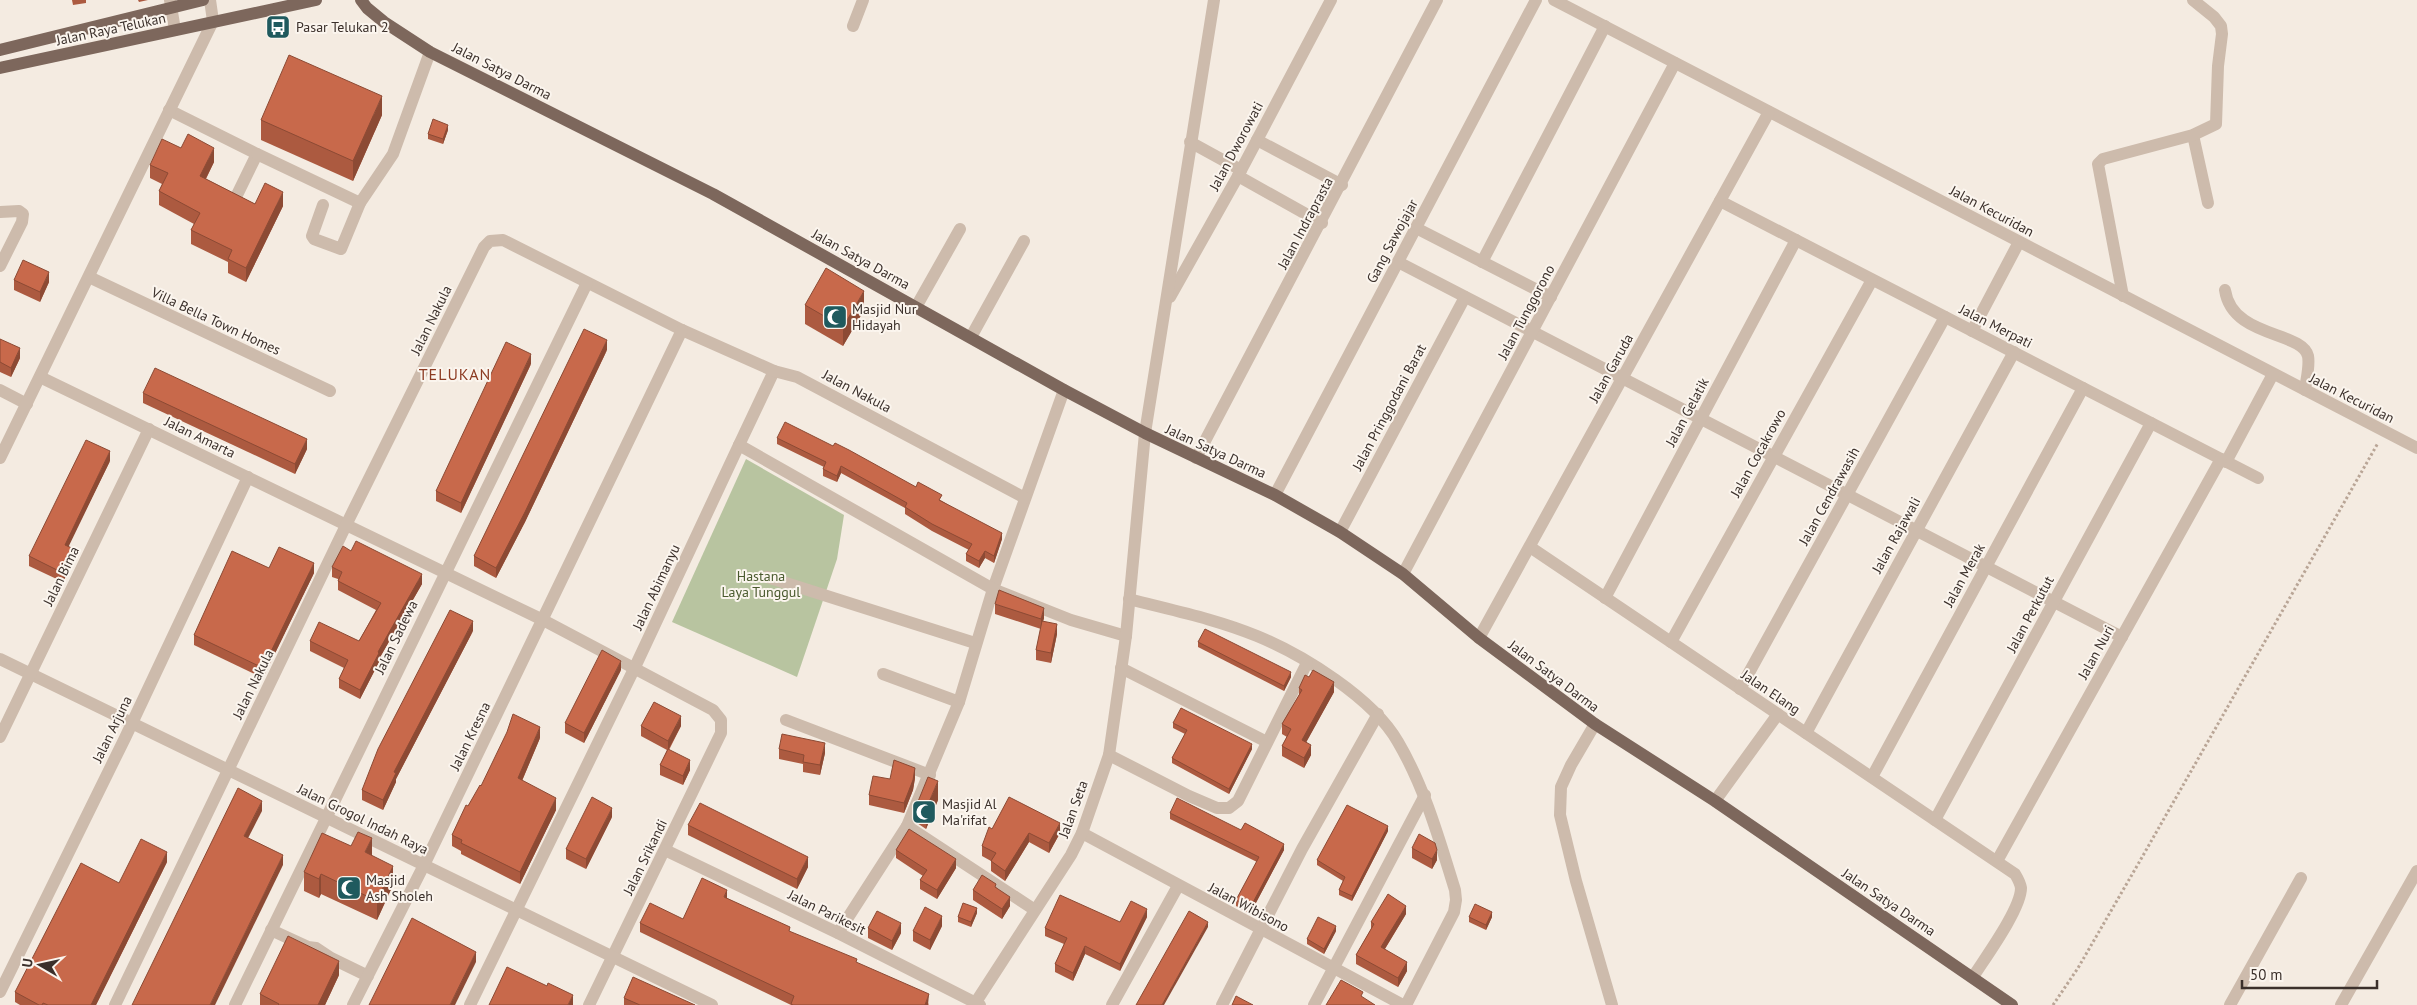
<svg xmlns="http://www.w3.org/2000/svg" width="2417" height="1005" font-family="'PT Sans',sans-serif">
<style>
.green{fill:#b8c4a0}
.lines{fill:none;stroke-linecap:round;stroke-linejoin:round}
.path{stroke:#b9a596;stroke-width:3;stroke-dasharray:2.5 2.5;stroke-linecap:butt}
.minor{stroke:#cdbbac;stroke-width:12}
.major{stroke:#7d675c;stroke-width:12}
.wall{fill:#ac5a40}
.shaded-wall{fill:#8c4a34}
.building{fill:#c8694b;stroke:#8c4a34}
.labels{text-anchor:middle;stroke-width:4;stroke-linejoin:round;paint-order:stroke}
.poi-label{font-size:14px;fill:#3b302b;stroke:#fbf5ee;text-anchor:start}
.street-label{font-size:14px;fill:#3b302b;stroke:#fbf5ee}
.park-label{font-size:14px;fill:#4a5a2e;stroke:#fbf5ee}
.quarter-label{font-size:16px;letter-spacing:1px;fill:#8c3b22;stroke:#fbf5ee}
</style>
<rect width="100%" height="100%" fill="#f4ebe1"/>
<polygon class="green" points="746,459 844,515 837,559 797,677 672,622"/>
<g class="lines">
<polyline class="path" points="2053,1005 2078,968 2141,859 2378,443"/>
<g class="minor">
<polyline points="170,0 175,30"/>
<polyline points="1554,0 2417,448"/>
<polyline points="853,26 863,0"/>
<polyline points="169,110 257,154 235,199"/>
<polyline points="2193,135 2208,203"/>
<polyline points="1257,140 1342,185"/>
<polyline points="1190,142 1241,170"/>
<polyline points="257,154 360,203"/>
<polyline points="1238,176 1322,223"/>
<polyline points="1720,201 2258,478"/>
<polyline points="323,205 312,236 314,239 341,249 360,203 393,154 430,52"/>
<polyline points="0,212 19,211 23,214 22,222 0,266"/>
<polyline points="1416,228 1551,297"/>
<polyline points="1398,262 2122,637"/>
<polyline points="1482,262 1605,26"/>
<polyline points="89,277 330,391"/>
<path d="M2225,290C2232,338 2302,331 2308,356C2310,366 2306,380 2305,390"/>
<polyline points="2123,296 2098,164 2103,159 2193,135 2216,124 2218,66 2222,34 2221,26 2214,17 2193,0"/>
<polyline points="1170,297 1238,176 1331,0"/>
<polyline points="916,307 960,229"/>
<polyline points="1972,331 2019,242"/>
<polyline points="971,337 1024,241"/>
<polyline points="40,377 543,620 713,710 721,720 721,733 589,1005"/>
<polyline points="0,390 27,404"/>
<polyline points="739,445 774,371"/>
<polyline points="0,458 213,21 210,0"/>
<polyline points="1196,458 1437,0"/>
<polyline points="2226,462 2273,374"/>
<polyline points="1275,495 1536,0"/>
<polyline points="1340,532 1465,297"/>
<path d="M1530,547L2015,874C2018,879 2020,882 2021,888C2021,909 1985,958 1973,977"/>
<polyline points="1403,574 1675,63"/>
<polyline points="767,577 975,643"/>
<polyline points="1605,598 1796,240"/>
<path d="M1129,599C1171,610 1216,619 1257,636C1303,655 1373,698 1398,742C1425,788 1439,839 1455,890L1456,900L1454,912L1406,1005"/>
<polyline points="1479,638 1769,112"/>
<polyline points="1671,642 1872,280"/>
<polyline points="0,659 712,1005"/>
<polyline points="1121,668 1267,742"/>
<polyline points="883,674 959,702"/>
<polyline points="1740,689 1945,317"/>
<polyline points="786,720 930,775"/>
<polyline points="1595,724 1571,765 1561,787 1560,815 1576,881 1612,1005"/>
<polyline points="1806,733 2014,352"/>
<polyline points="0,737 149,429"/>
<polyline points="1109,755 1189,796 1217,808 1229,808 1238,801 1307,663"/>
<polyline points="1872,777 2083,388"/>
<polyline points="1715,801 1778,714"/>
<polyline points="1935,820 2151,423"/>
<polyline points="1082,833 1403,1005"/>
<polyline points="665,850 838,933 980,1005"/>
<polyline points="1997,861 2221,459"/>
<polyline points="1035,910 907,826 959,702 993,589 1064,390"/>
<polyline points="271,930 308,947 316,948 331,958 368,976"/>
<polyline points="838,933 907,826"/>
<polyline points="0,992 125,738 248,477"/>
<polyline points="115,1005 350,517 484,247 490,241 503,240 682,330 774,371 797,377 1025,498"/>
<polyline points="235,1005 587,283"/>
<polyline points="353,1005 424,865 682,330"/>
<polyline points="470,1005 635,667 739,445 993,589 1071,620 1126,636"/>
<polyline points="974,1005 1071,855 1082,833 1109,755 1126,636 1145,433 1214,0"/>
<polyline points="1112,1005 1178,886"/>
<polyline points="1222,1005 1302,849 1378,714"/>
<polyline points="1314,1005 1425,795"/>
<polyline points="2230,1005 2301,878"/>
<polyline points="2341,1005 2417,871"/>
</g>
<g class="major">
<polyline points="361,0 367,8 384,22 430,52 713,194 1064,390 1145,433 1275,495 1340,532 1403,574 1479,638 1595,724 1715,801 2012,1005"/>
<polyline points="0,50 203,0"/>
<polyline points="0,68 316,0"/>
</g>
</g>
<g class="wall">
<polygon points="72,0 86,0 86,3 73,5"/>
<polygon points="138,0 148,0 139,2"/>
<polygon points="382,115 353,181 261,140 261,120"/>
<polygon points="448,130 443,144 428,139 428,134"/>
<polygon points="181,148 214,162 206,179 255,204 283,206 246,282 228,273 228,262 191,244 191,230 194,224 159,205 159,191 162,184 150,178 150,165"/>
<polygon points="14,280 49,282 40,302 14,290"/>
<polygon points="805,305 864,310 843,346 805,324"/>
<polygon points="0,339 20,358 11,377 0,372"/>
<polygon points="607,350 525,522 496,578 474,566 474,556"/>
<polygon points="531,364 461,513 436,501 436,491"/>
<polygon points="143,393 307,449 295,474 143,403"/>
<polygon points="777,438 916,487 942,501 1002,539 994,563 985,558 979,568 966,561 966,554 969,550 932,531 905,514 905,508 841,473 837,482 823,476 823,469 824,467 777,444"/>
<polygon points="110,461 68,546 74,559 63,582 29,566 29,556"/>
<polygon points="351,551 422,584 379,659 379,662 360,699 339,688 339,679 344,668 310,651 310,641 359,641 376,610 338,590 338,579 332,577 332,567"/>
<polygon points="269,568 314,573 263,678 194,645 194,635"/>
<polygon points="995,604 1044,618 1043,621 1057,634 1051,663 1036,660 1036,650 1041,629 995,614"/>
<polygon points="473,631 396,779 396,782 383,810 362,800 362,790"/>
<polygon points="1198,642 1291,677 1284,691 1198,647"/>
<polygon points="621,670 584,743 565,733 565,723"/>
<polygon points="1299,688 1334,692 1306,742 1311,755 1304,768 1282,756 1282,746 1287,737 1282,734 1282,724 1299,695"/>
<polygon points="1173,723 1252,749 1229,794 1172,763 1172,758 1185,734 1173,728"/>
<polygon points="641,726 681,726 669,750 690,770 683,785 660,775 660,765 667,750 641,736"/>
<polygon points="540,738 522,781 556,810 520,884 461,854 461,851 452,846 452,835 468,806 481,786"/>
<polygon points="779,749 825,753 820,775 803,772 803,764 779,759"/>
<polygon points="915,778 913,790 904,813 869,805 869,795"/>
<polygon points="938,800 926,829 917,823 917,804"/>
<polygon points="1170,813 1284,850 1250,914 1236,906 1236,900 1257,862 1170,819"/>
<polygon points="612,817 586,869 566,859 566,849"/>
<polygon points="688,825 808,867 797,889 688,835"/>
<polygon points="992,829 1060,833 1049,853 1029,842 1005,881 991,871 991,861 982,856 982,846"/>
<polygon points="1388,831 1352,901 1339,895 1339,890 1343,881 1317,865 1317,860"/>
<polygon points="1412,848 1437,860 1432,869 1412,858"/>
<polygon points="896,850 956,868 937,899 920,889 920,880 923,876 896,858"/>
<polygon points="372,856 393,885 377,920 321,894 319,898 304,891 304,872"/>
<polygon points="167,862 96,1005 20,1005 15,1002 15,992 119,883"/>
<polygon points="996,887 1010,906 1002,919 973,900 973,890"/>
<polygon points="727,898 790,932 857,963 929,1004 928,1005 791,1005 640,932 640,923 683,919"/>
<polygon points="977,913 971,927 958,922 958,917"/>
<polygon points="1406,914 1385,949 1407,971 1398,987 1356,964 1356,955 1371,929 1371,922"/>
<polygon points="1147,917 1120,971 1085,954 1073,981 1055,972 1055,964 1064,944 1045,936 1045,928 1120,922"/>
<polygon points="1469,917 1492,917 1486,930 1469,922"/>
<polygon points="942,926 930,950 913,941 913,931"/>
<polygon points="868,928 901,933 892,950 868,938"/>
<polygon points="1336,931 1324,954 1307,944 1307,939"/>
<polygon points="339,975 325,1005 260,1005 260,994"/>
<polygon points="624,998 695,1005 624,1005"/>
</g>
<g class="shaded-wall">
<polygon points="382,96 382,115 353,181 353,161"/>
<polygon points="448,125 448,130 443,144 443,139"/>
<polygon points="214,148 214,162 200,190 200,176"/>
<polygon points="283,192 283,206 246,282 246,268"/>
<polygon points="49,272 49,282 40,302 40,292"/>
<polygon points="864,291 864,310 843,346 843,327"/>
<polygon points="607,340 607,350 525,522 496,578 496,568"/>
<polygon points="20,348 20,358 11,377 11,368"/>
<polygon points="531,354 531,364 461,513 461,503"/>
<polygon points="307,439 307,449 295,474 295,464"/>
<polygon points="110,451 110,461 65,554 65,545"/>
<polygon points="841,466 841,473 837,482 837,476"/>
<polygon points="1002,533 1002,539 994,563 994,556"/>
<polygon points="74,549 74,559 63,582 63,573"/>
<polygon points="985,551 985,558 979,568 979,561"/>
<polygon points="314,563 314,573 263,678 263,668"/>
<polygon points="422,574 422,584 379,659 379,662 360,699 360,690 378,652"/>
<polygon points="1044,608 1044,618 1041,629 1041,619"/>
<polygon points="473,621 473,631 396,779 396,782 383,810 383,800 394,772"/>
<polygon points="1057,624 1057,634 1051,663 1051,653"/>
<polygon points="621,661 621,670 584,743 584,733"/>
<polygon points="1291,672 1291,677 1284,691 1284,686"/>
<polygon points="1334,682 1334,692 1302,750 1302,740"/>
<polygon points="681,716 681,726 668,750 668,741"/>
<polygon points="540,727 540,738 518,790 518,778"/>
<polygon points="825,743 825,753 820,775 820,765"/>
<polygon points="1252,744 1252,749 1229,794 1229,789"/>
<polygon points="1311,745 1311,755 1304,768 1304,758"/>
<polygon points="690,760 690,770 683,785 683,776"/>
<polygon points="915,768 915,778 913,790 904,813 904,803"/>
<polygon points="938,781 938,800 926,829 926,809"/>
<polygon points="556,798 556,810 520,884 520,872"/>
<polygon points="262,801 262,811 244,846 244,836"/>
<polygon points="612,808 612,817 586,869 586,859"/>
<polygon points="1060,823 1060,833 1049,853 1049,843"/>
<polygon points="1388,826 1388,831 1352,901 1352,896"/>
<polygon points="1029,833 1029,842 1005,881 1005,871"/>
<polygon points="372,838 372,857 365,852"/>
<polygon points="1284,844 1284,850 1250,914 1250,908"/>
<polygon points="1437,850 1437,860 1432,869 1432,859"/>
<polygon points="167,852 167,862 96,1005 91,1005"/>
<polygon points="283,855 283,865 215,1005 210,1005"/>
<polygon points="808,857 808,867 797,889 797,879"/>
<polygon points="956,859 956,868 937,899 937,890"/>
<polygon points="393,866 393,885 377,920 377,901"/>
<polygon points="321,874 321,894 319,898 319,879"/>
<polygon points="727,890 727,900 724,897"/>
<polygon points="1010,897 1010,906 1002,919 1002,909"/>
<polygon points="1406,906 1406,914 1381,955 1381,947"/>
<polygon points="977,908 977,913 971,927 971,922"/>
<polygon points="1147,909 1147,917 1120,971 1120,964"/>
<polygon points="1492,912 1492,917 1486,930 1486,925"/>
<polygon points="942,916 942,926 930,950 930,940"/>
<polygon points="1208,922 1208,927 1164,1005 1162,1005"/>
<polygon points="901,923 901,933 892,950 892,941"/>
<polygon points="1336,926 1336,931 1324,954 1324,949"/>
<polygon points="1085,946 1085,954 1073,981 1073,973"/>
<polygon points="476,952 476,962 455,1005 450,1005"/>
<polygon points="339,961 339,975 325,1005 318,1005"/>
<polygon points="1407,962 1407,971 1398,987 1398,978"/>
<polygon points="929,994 928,1005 925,1005"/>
<polygon points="573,995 573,1005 568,1005"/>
</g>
<g class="building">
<polygon points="289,55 382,96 353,161 261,120"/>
<polygon points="433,119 448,125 443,139 428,134"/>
<polygon points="188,134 214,148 200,176 255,204 265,183 283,192 246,268 228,259 232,250 191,230 200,213 159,191 168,173 150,165 162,139 181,148"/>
<polygon points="23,260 49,272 40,292 14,280"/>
<polygon points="826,268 864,291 843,327 805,305"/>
<polygon points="584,329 607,340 525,512 496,568 474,556"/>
<polygon points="0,339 20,348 11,368 0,362"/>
<polygon points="506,342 531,354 461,503 436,491"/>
<polygon points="155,368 307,439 295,464 143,393"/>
<polygon points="785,422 833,446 835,443 849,450 916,487 918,482 942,495 939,500 1002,533 994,556 985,551 979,561 966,554 972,544 932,524 905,507 907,503 841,466 837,476 823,469 826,462 777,438"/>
<polygon points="86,440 110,451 65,545 74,549 63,573 29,556"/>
<polygon points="356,541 422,574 378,652 379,653 360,690 339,679 348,660 310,641 319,622 359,641 381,603 338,581 342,572 332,567 343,546 351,551"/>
<polygon points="279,547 314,563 263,668 194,635 232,551 269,568"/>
<polygon points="999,590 1044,608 1041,619 995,604"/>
<polygon points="450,610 473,621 394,772 396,773 383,800 362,790 378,749"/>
<polygon points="1042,621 1057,624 1051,653 1036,650"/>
<polygon points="1205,629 1291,672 1284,686 1198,642"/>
<polygon points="602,650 621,661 584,733 565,723"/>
<polygon points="1313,670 1334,682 1302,740 1311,745 1304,758 1282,746 1291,729 1282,724 1302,690 1299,688 1305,675 1309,677"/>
<polygon points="654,702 681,716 668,741 641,726"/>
<polygon points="1181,708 1252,744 1229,789 1172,758 1187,730 1173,723"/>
<polygon points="513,714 540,727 518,778 556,798 520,872 461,843 462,840 452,835 466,805 468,806 480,785 481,786 507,732"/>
<polygon points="782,734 825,743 820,765 803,762 804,755 779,749"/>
<polygon points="668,749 690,760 683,776 660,765"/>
<polygon points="894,760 915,768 913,780 904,803 869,795 873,776 890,779"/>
<polygon points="928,777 938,781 926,809 917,804"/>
<polygon points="238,788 262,801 244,836 283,855 210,1005 132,1005"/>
<polygon points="592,797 612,808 586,859 566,849"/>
<polygon points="1009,797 1060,823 1049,843 1029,833 1005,871 991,861 996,853 982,846 989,827 992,829"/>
<polygon points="1177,798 1241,830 1245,823 1284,844 1250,908 1236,900 1259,857 1170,813"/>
<polygon points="700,803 808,857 797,879 688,825"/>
<polygon points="1347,805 1388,826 1352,896 1339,890 1345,877 1317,860"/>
<polygon points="909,829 956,859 937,890 920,880 927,870 896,850"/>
<polygon points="358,832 372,838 365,852 393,866 377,901 321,874 319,879 304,872 322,833 351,846"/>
<polygon points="1419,834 1435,843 1437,850 1432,859 1412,848"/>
<polygon points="141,839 167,852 91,1005 48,1005 43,1003 42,1005 39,1005 15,992 81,863 119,883"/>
<polygon points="982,875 996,884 995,887 1010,897 1002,909 973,890"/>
<polygon points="702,878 727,890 724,897 790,927 789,931 857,959 856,962 929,994 925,1005 793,1005 791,1004 794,996 640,923 650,903 683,919"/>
<polygon points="1388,894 1406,906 1381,947 1407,962 1398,978 1356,955 1374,924 1371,922"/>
<polygon points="1060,895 1120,922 1131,901 1147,909 1120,964 1085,946 1073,973 1055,964 1067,938 1045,928"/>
<polygon points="963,903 977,908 971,922 958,917"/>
<polygon points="1475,904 1492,912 1486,925 1469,917"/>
<polygon points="925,907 942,916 930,940 913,931"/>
<polygon points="877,911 901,923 892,941 868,928"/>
<polygon points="1189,911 1208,922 1162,1005 1136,1005"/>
<polygon points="1318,917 1336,926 1324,949 1307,939"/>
<polygon points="412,918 476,952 450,1005 369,1005"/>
<polygon points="288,936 339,961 318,1005 278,1005 279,1004 260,994"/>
<polygon points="507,967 547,986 548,983 573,995 568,1005 489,1005"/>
<polygon points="633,977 695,1005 640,1005 624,998"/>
<polygon points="1341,980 1363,992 1361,996 1375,1005 1326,1005"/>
<polygon points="1236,996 1253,1005 1232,1005"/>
</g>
<defs>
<symbol id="bus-square" viewBox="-11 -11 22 22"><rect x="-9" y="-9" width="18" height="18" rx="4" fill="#1f5a5e" stroke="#fbf5ee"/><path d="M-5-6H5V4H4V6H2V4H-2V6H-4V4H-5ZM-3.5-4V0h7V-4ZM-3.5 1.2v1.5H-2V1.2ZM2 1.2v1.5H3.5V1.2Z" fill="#fff"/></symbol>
<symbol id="mosque-square" viewBox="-11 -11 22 22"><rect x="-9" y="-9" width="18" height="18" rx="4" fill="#1f5a5e" stroke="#fbf5ee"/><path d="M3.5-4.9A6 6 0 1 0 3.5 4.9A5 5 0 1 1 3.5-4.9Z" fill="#fff"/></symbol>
</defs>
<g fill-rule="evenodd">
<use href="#bus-square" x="264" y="13" width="28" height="28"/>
<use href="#mosque-square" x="821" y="303" width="28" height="28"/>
<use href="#mosque-square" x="910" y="798" width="28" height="28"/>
<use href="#mosque-square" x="335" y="874" width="28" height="28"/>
</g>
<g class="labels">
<g class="poi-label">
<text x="296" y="32">Pasar Telukan 2</text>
<text x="852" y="314">Masjid Nur<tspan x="852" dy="16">Hidayah</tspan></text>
<text x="942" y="809">Masjid Al<tspan x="942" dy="16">Ma'rifat</tspan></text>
<text x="366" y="885">Masjid<tspan x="366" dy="16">Ash Sholeh</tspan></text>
</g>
<g class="street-label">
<text transform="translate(111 29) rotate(-12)" y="5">Jalan Raya Telukan</text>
<text transform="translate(502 71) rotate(27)" y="5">Jalan Satya Darma</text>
<text transform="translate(1236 146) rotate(-62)" y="5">Jalan Dworowati</text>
<text transform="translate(1992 211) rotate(28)" y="5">Jalan Kecuridan</text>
<text transform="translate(1305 223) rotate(-62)" y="5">Jalan Indraprasta</text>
<text transform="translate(1392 241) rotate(-62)" y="5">Gang Sawojajar</text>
<text transform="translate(861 259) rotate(29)" y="5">Jalan Satya Darma</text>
<text transform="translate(1526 312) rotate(-62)" y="5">Jalan Tunggorono</text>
<text transform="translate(431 320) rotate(-64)" y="5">Jalan Nakula</text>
<text transform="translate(216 321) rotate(25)" y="5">Villa Bella Town Homes</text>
<text transform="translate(1996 326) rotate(27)" y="5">Jalan Merpati</text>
<text transform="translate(1611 368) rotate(-61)" y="5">Jalan Garuda</text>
<text transform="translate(857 391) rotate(28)" y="5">Jalan Nakula</text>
<text transform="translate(2352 398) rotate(27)" y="5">Jalan Kecuridan</text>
<text transform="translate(1389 407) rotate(-62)" y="5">Jalan Pringgodani Barat</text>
<text transform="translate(1687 412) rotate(-62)" y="5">Jalan Gelatik</text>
<text transform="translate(200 437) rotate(26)" y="5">Jalan Amarta</text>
<text transform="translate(1216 451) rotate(25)" y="5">Jalan Satya Darma</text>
<text transform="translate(1758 453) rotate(-61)" y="5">Jalan Cocakrowo</text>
<text transform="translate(1829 496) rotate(-61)" y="5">Jalan Cendrawasih</text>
<text transform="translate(1896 535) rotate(-61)" y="5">Jalan Rajawali</text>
<text transform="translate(1964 575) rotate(-61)" y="5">Jalan Merak</text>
<text transform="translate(61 576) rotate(-64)" y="5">Jalan Bima</text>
<text transform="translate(656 587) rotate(-65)" y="5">Jalan Abimanyu</text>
<text transform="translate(2030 614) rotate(-62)" y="5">Jalan Perkutut</text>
<text transform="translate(396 637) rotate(-64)" y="5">Jalan Sadewa</text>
<text transform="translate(2096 652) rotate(-61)" y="5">Jalan Nuri</text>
<text transform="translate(1554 676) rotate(37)" y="5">Jalan Satya Darma</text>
<text transform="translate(253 684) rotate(-64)" y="5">Jalan Nakula</text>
<text transform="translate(1771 692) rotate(34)" y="5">Jalan Elang</text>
<text transform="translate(112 729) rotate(-64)" y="5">Jalan Arjuna</text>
<text transform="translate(470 736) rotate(-64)" y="5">Jalan Kresna</text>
<text transform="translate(1073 809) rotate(-70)" y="5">Jalan Seta</text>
<text transform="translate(363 819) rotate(26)" y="5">Jalan Grogol Indah Raya</text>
<text transform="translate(645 857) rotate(-64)" y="5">Jalan Srikandi</text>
<text transform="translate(1889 902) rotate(34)" y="5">Jalan Satya Darma</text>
<text transform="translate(1249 907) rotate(28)" y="5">Jalan Wibisono</text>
<text transform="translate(827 912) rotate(26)" y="5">Jalan Parikesit</text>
</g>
<g class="park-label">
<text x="761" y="581">Hastana<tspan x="761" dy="16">Laya Tunggul</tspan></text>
</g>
<g class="quarter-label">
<text x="455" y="380">TELUKAN</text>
</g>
</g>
<g transform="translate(40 965) rotate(279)" stroke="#fbf5ee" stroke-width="4" paint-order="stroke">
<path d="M0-4L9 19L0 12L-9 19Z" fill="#3b302b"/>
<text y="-8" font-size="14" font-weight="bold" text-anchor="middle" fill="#3b302b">U</text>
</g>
<path d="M2242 980v8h135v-8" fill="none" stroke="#3b302b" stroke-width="2.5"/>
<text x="2250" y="980" font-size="15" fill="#3b302b" stroke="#fbf5ee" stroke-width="4" paint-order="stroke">50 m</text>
</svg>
